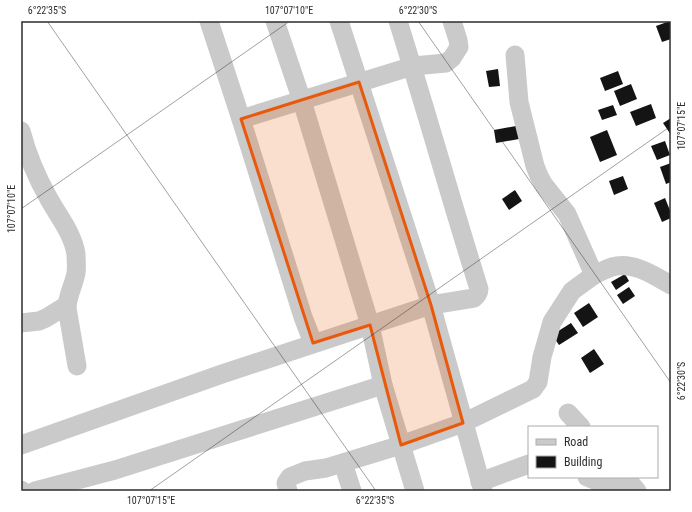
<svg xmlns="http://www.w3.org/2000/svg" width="692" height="512" font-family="'Roboto Condensed',sans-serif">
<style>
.building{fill:#141414}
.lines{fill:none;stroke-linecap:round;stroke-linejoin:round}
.minor{stroke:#cacaca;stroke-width:19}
.marked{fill:#e8590c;fill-opacity:0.2;stroke:#e8590c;stroke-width:3;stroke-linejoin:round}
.ticks{fill:none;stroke:#2d2d2d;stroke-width:1;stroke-opacity:0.45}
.neatline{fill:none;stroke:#2d2d2d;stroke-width:1.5}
.ticks-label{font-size:10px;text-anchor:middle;fill:#2d2d2d}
</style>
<rect width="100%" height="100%" fill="#fff"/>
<g class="building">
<polygon points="670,21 671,21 671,39 662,42 656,26"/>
<polygon points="498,69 500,86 489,87 486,71"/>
<polygon points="618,71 623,84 605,91 600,78"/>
<polygon points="631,84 637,99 620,106 614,91"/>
<polygon points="651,104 656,118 636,126 630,112"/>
<polygon points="613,105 617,115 602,120 598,110"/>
<polygon points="671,118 671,135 663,123"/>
<polygon points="516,126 519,139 496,143 494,130"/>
<polygon points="607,130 617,155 600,162 590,137"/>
<polygon points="665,141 670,155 657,160 651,146"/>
<polygon points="671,163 671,182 666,184 660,167"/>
<polygon points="623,176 628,189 614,195 609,181"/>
<polygon points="515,190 522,201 509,210 502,199"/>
<polygon points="665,198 671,213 671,218 662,222 654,203"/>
<polygon points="625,274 629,281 616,290 611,282"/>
<polygon points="629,287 635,296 623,304 617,295"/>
<polygon points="589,303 598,317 583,327 574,313"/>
<polygon points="571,323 578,333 559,345 552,335"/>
<polygon points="594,349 604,364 590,373 581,358"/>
</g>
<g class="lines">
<g class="minor">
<polyline points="209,21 241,119 303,317 313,343"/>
<polyline points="275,21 302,101 370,325 383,385 415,491"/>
<polyline points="339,21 431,305 483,491"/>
<path d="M515,55L519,102L535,166L539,176L544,185L567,214L594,275C600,272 606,269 612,267C633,261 653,275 671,285"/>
<polyline points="241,119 413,66 446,63 452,58 459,47 458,40 452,21"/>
<path d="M21,131C27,154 37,178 49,199C59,217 73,234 76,254C76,260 77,267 76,273C74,285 67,296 67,308L77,366"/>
<polyline points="21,323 39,321 46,318 67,305"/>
<polyline points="568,413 581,427"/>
<path d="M21,445L222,374L431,305L474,298C477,295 479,293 479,289C451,200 426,110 398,21"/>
<polyline points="343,463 352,491"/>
<polyline points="587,477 621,491"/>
<polyline points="625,477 637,491"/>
<polyline points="480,482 529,464"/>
<polyline points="21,490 21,491"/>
<polyline points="35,491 115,470 222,436 383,385"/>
<polyline points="288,491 286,483 290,477 305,471 326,468 401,445 463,423 533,389 538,382 542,357 552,322 572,291 594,275"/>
</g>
</g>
<path class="marked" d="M359,82L431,305L463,423L401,445L370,325L313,343L241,119Z"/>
<path class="ticks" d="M47,21L376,491M418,21L671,383M21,209L290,21M149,491L671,126"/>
<rect width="692" height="512" fill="none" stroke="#ffffff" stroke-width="44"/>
<rect x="528" y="426" width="130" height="52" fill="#ffffff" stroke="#ababab"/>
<rect x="536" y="439" width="20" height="6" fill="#cacaca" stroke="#ababab"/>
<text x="564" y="446" font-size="12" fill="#2d2d2d">Road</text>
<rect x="536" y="456" width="20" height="12" fill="#141414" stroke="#ababab"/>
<text x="564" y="466" font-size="12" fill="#2d2d2d">Building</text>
<rect x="22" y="22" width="648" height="468" class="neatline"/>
<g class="ticks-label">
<text x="47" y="14">6°22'35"S</text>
<text x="289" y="14">107°07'10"E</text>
<text x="418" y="14">6°22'30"S</text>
<text transform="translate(681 126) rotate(-90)" y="4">107°07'15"E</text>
<text transform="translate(11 209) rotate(-90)" y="4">107°07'10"E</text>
<text transform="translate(681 381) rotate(-90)" y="4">6°22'30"S</text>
<text x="151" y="504">107°07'15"E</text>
<text x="375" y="504">6°22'35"S</text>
</g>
</svg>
